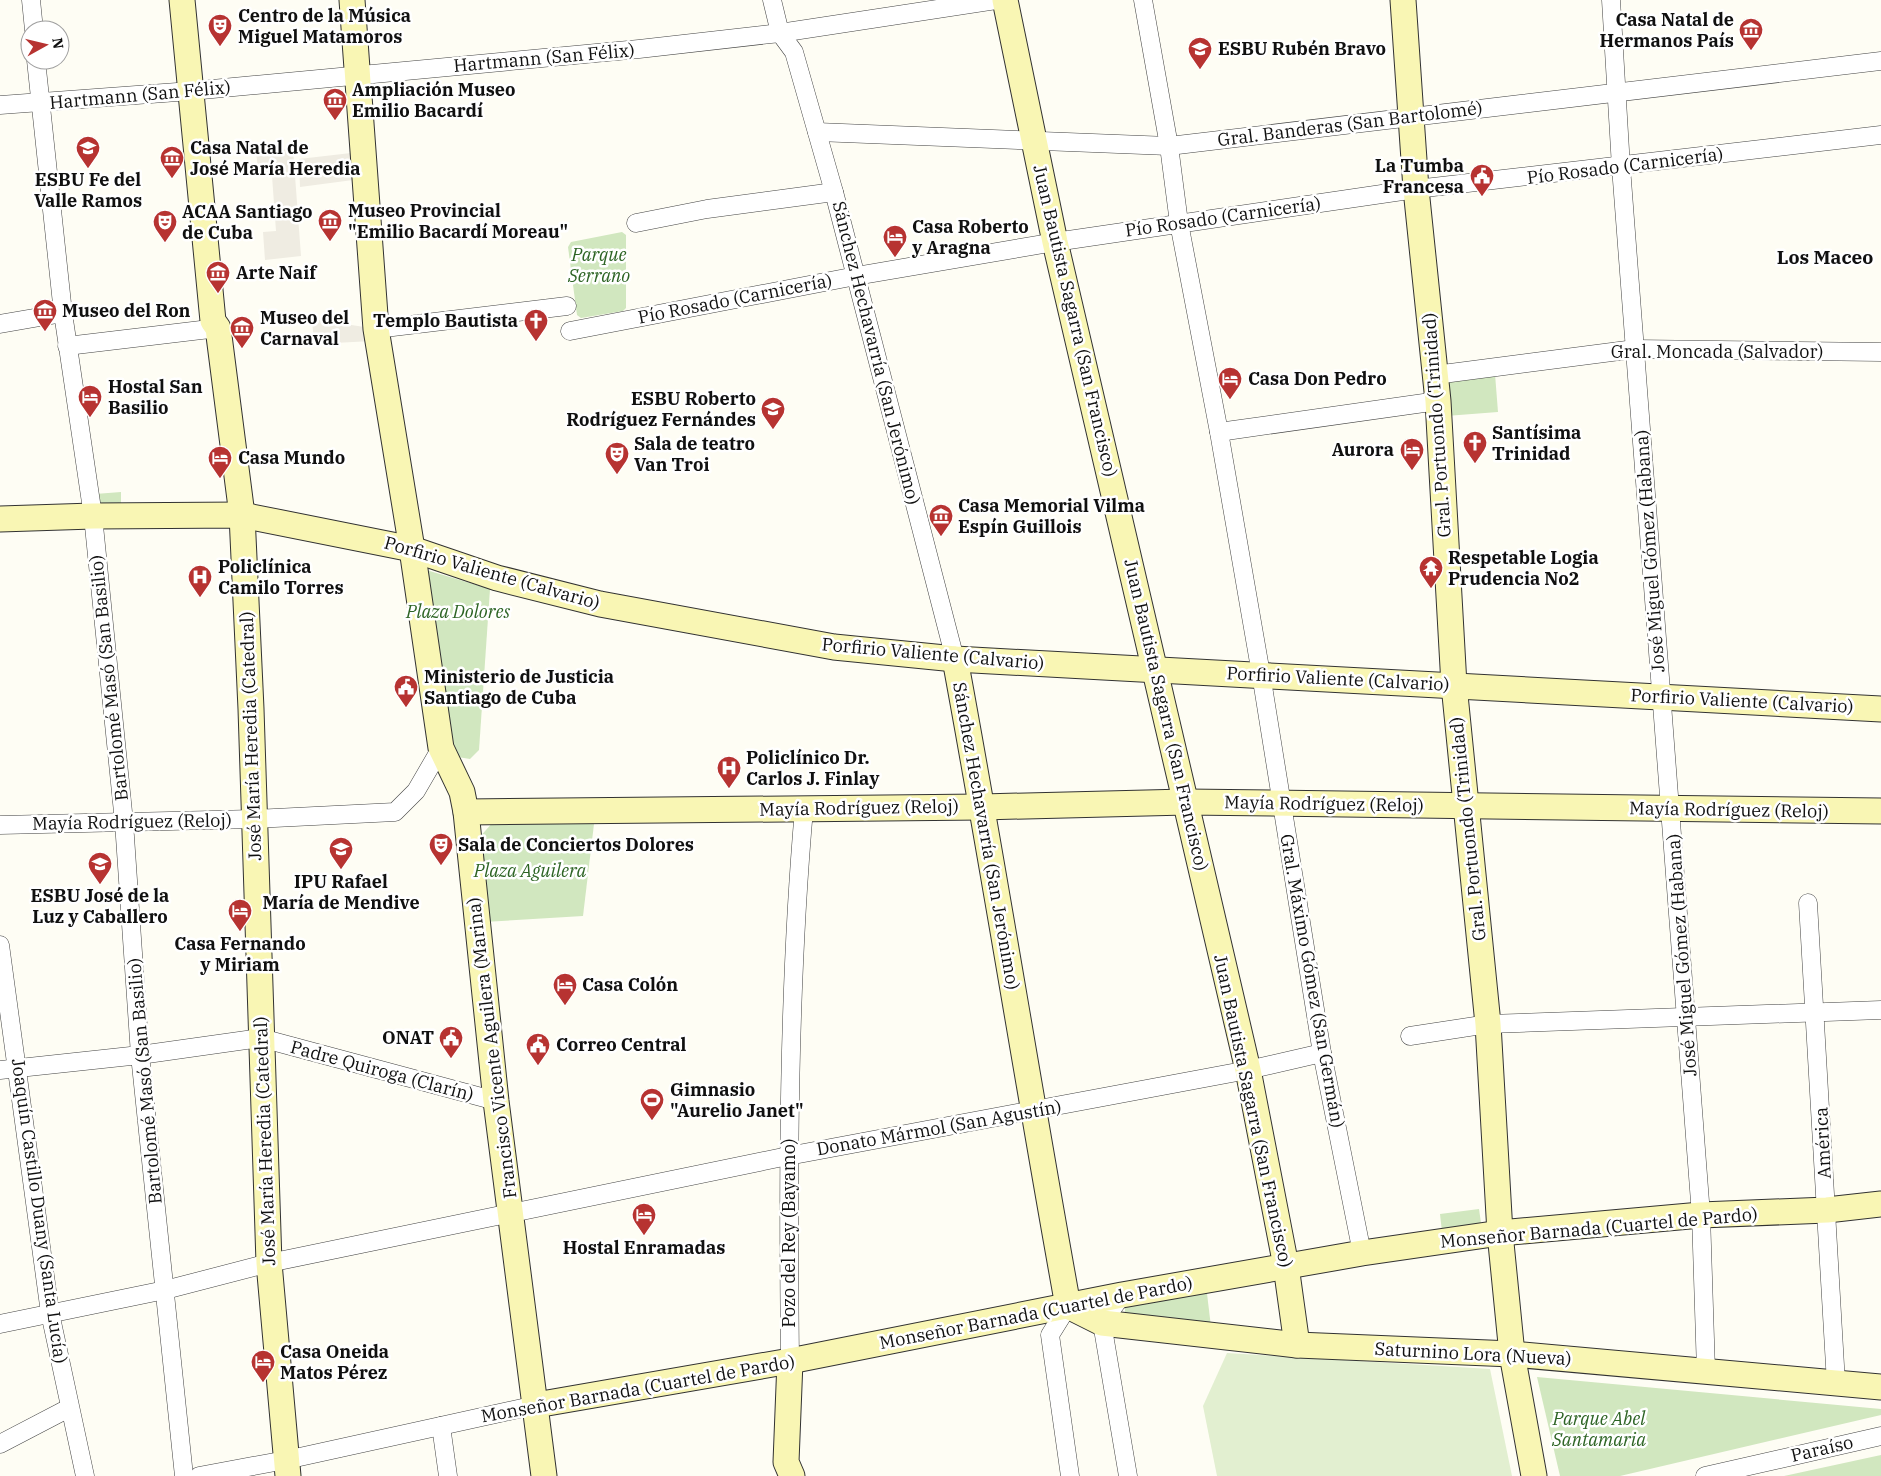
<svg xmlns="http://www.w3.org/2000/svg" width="1881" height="1476" font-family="'IBM Plex Serif',serif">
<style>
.green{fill:#d1e7bf}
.pitch{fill:#e2efd0}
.plaza{fill:#efece2}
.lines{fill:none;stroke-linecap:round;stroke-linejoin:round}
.street-casing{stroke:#434343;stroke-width:19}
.secondary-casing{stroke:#323232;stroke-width:27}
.street{stroke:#fff;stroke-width:18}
.secondary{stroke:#f9f6b4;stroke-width:25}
.labels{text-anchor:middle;stroke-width:5;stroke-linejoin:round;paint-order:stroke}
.poi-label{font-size:18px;font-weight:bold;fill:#101010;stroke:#fff;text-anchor:start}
.street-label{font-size:18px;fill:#101010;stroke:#fff}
.park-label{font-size:18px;font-style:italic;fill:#2d6424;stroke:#fff}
.neighbourhood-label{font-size:19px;font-weight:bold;fill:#101010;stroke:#fff}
</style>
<rect width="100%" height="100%" fill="#fefdf4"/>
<g class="green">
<polygon points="622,232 626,235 626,308 623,311 581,318 577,315 568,247 571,242"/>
<polygon points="1495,374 1498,412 1446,416 1442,379"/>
<polygon points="121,492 121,506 96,507 95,494"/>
<polygon points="423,569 490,589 479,750 470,759 458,757 449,744"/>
<polygon points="494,821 594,824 583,916 484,922 478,839"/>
<polygon points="1479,1209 1481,1223 1477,1227 1442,1232 1440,1214"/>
<polygon points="1206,1285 1211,1327 1129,1317 1125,1312 1125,1304"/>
<polygon points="1537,1377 1881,1409 1881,1415 1620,1476 1560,1476"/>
<polygon points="1881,1455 1881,1476 1784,1476"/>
</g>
<polygon class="pitch" points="1227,1353 1490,1369 1512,1476 1217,1476 1203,1406"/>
<g class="plaza">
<polygon points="293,149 301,256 265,260 263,232 276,231 272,176 259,177 256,152"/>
<polygon points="351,153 353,180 300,187 299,159"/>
<polygon points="312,319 371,328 373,341 314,344"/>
</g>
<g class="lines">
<defs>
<g id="street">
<polyline points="31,0 34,30"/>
<polyline points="772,0 780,33 794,52 834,192 955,659"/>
<polyline points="1143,0 1169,146 1179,223 1219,432 1261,674 1322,1053 1362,1253"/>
<polyline points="1611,0 1621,167 1701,1215 1706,1371"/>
<polyline points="36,60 63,313 93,516 124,822 140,1055 184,1476"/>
<polyline points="0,105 191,91 639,49 780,33 996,0"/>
<polyline points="817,132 1169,146 1881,61"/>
<polyline points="636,223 707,209 834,192"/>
<polyline points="0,324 63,313"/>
<polyline points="376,329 567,306"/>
<polyline points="570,331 856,276 1055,242 1416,189 1881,135"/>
<polyline points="67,346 218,328"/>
<polyline points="1435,375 1635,349 1881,352"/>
<polyline points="1219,432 1438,401"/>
<polyline points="0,825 254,819 395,812 416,791 441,748"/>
<polyline points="1808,903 1836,1383"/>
<polyline points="0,945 50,1313 85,1476"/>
<polyline points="1410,1036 1488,1024 1881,1010"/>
<polyline points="0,1070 140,1055 261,1038 496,1101"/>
<polyline points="1122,1295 1102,1323 1128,1476"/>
<polyline points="1068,1306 1050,1335 1070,1476"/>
<polyline points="0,1324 165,1290 269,1263 788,1156 1248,1070 1322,1053"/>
<path d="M790,1361C788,1177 788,992 804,809"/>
<polyline points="441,1426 448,1476"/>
<polyline points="0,1444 69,1408"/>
<polyline points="199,1476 286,1460 536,1405"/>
<polyline points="1705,1476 1881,1436"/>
</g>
<g id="secondary">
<polyline points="182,0 213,321 218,328 242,515 251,709 269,1263 288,1476"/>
<polyline points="352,0 376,329 412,549 441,748 462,792 466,812 496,1101 544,1476"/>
<polyline points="1005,0 1055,242 1248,1070 1286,1266 1297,1345"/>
<polyline points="1403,0 1416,189 1438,401 1454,685 1488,1024 1500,1233 1512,1354 1534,1476"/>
<polyline points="0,519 93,516 242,515 412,549 497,578 600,604 834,647 955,659 1881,709"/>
<path d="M955,659C995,875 1029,1091 1068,1306L1102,1323L1297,1345L1512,1354L1881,1387"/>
<polyline points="466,812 982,807 1186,802 1881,811"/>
<polyline points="790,1361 786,1462 792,1476"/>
<polyline points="536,1405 790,1361 1122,1295 1362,1253 1500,1233 1701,1215 1827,1210 1881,1204"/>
</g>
</defs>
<use href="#street" class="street-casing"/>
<use href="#secondary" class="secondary-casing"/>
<use href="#street" class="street"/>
<use href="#secondary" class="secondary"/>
</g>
<defs>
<symbol id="theatre-pin" viewBox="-11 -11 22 30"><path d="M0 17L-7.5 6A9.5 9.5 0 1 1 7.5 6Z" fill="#b73331" stroke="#fff"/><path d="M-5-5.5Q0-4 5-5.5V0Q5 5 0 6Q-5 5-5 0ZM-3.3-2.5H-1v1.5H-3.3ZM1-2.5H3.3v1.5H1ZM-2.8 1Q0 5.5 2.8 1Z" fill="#fff"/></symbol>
<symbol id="museum-pin" viewBox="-11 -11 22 30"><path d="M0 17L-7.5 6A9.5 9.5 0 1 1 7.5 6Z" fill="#b73331" stroke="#fff"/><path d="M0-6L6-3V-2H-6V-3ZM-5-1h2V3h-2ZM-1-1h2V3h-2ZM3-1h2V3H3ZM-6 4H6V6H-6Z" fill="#fff"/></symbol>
<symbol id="school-pin" viewBox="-11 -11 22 30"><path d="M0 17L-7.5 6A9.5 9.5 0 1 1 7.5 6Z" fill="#b73331" stroke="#fff"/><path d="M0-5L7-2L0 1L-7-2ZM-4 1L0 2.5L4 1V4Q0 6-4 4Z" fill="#fff"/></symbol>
<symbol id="civic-pin" viewBox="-11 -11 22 30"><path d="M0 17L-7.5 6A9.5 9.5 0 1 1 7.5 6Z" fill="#b73331" stroke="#fff"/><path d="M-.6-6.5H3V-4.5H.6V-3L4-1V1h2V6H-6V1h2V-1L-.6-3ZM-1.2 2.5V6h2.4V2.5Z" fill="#fff"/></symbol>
<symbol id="hotel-pin" viewBox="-11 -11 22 30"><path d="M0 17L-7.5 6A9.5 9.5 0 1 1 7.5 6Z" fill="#b73331" stroke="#fff"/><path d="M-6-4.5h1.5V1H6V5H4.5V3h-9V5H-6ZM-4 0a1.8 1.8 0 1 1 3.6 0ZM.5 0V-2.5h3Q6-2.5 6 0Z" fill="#fff"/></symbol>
<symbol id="church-pin" viewBox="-11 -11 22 30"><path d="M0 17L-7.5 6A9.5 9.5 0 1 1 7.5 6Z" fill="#b73331" stroke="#fff"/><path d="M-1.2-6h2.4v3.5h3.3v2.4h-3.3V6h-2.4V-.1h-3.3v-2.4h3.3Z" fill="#fff"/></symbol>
<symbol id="temple-pin" viewBox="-11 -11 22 30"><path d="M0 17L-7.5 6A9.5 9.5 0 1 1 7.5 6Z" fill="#b73331" stroke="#fff"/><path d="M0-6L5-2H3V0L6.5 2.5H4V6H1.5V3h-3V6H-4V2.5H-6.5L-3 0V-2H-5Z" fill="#fff"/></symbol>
<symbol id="hospital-pin" viewBox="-11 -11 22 30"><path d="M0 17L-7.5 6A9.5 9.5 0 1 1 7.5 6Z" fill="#b73331" stroke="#fff"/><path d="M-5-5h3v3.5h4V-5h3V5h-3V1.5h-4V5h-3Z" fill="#fff"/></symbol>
<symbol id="stadium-pin" viewBox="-11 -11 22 30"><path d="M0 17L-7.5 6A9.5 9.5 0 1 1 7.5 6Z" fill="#b73331" stroke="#fff"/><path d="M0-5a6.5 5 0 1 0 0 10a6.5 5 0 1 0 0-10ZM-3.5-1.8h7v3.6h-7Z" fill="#fff"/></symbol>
</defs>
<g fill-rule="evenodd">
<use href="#theatre-pin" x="206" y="12" width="28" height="38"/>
<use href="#museum-pin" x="1737" y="16" width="28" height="38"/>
<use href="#school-pin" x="1186" y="35" width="28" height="38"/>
<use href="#museum-pin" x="321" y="86" width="28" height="38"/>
<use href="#school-pin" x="74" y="134" width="28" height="38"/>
<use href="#museum-pin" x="158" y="144" width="28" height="38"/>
<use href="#civic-pin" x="1468" y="162" width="28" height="38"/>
<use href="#museum-pin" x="316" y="207" width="28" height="38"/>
<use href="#theatre-pin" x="151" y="208" width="28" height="38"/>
<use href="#hotel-pin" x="881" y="223" width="28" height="38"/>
<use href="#museum-pin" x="204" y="259" width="28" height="38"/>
<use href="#museum-pin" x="31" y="297" width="28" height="38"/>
<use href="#church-pin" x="522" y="307" width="28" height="38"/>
<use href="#museum-pin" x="228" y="314" width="28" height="38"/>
<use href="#hotel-pin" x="1216" y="365" width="28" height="38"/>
<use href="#hotel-pin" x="76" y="383" width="28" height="38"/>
<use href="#school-pin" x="759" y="395" width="28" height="38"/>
<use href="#church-pin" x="1461" y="429" width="28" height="38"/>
<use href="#hotel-pin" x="1398" y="436" width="28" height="38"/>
<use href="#theatre-pin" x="603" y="440" width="28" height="38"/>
<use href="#hotel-pin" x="206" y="444" width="28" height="38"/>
<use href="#museum-pin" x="927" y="502" width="28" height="38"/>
<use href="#temple-pin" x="1417" y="554" width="28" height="38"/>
<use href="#hospital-pin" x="186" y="563" width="28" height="38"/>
<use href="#civic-pin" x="392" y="673" width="28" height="38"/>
<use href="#hospital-pin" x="715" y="754" width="28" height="38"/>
<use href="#theatre-pin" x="427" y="831" width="28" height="38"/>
<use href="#school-pin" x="327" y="835" width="28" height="38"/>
<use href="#school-pin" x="86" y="850" width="28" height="38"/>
<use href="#hotel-pin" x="226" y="897" width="28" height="38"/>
<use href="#hotel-pin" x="551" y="971" width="28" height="38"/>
<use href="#civic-pin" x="437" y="1024" width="28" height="38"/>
<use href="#civic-pin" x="524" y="1031" width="28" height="38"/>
<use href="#stadium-pin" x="638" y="1086" width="28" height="38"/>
<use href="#hotel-pin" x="630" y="1201" width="28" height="38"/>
<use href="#hotel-pin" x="249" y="1348" width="28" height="38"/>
</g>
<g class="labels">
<g class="poi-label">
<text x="238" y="22">Centro de la Música<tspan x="238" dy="21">Miguel Matamoros</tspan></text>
<text x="1734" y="26" text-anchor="end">Casa Natal de<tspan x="1734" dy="21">Hermanos País</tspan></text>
<text x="1218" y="55">ESBU Rubén Bravo</text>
<text x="352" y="96">Ampliación Museo<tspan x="352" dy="21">Emilio Bacardí</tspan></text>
<text x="190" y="154">Casa Natal de<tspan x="190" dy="21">José María Heredia</tspan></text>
<text x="1464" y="172" text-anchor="end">La Tumba<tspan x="1464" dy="21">Francesa</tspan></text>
<text x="88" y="186" text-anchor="middle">ESBU Fe del<tspan x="88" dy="21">Valle Ramos</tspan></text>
<text x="348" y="217">Museo Provincial<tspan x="348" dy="21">"Emilio Bacardí Moreau"</tspan></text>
<text x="182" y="218">ACAA Santiago<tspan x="182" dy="21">de Cuba</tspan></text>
<text x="912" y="233">Casa Roberto<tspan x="912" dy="21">y Aragna</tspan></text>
<text x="236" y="279">Arte Naif</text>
<text x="62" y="317">Museo del Ron</text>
<text x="260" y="324">Museo del<tspan x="260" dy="21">Carnaval</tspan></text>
<text x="518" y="327" text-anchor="end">Templo Bautista</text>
<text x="1248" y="385">Casa Don Pedro</text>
<text x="108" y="393">Hostal San<tspan x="108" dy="21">Basilio</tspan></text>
<text x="756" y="405" text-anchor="end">ESBU Roberto<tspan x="756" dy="21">Rodríguez Fernándes</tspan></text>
<text x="1492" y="439">Santísima<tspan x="1492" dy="21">Trinidad</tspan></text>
<text x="634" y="450">Sala de teatro<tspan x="634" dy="21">Van Troi</tspan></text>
<text x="1394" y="456" text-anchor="end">Aurora</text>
<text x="238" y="464">Casa Mundo</text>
<text x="958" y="512">Casa Memorial Vilma<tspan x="958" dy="21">Espín Guillois</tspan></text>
<text x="1448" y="564">Respetable Logia<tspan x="1448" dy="21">Prudencia No2</tspan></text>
<text x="218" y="573">Policlínica<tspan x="218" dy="21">Camilo Torres</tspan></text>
<text x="424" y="683">Ministerio de Justicia<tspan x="424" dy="21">Santiago de Cuba</tspan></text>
<text x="746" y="764">Policlínico Dr.<tspan x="746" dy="21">Carlos J. Finlay</tspan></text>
<text x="458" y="851">Sala de Conciertos Dolores</text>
<text x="341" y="888" text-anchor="middle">IPU Rafael<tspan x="341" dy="21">María de Mendive</tspan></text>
<text x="100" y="902" text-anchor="middle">ESBU José de la<tspan x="100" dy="21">Luz y Caballero</tspan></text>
<text x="240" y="950" text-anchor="middle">Casa Fernando<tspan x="240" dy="21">y Miriam</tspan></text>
<text x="582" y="991">Casa Colón</text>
<text x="434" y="1044" text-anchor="end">ONAT</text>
<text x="556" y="1051">Correo Central</text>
<text x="670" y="1096">Gimnasio<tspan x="670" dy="21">"Aurelio Janet"</tspan></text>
<text x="644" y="1254" text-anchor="middle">Hostal Enramadas</text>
<text x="280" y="1358">Casa Oneida<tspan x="280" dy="21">Matos Pérez</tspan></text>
</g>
<g class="street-label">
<text transform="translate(544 58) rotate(-5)" y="6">Hartmann (San Félix)</text>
<text transform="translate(140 95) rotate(-5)" y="6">Hartmann (San Félix)</text>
<text transform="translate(1350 124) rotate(-7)" y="6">Gral. Banderas (San Bartolomé)</text>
<text transform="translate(1625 166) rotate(-7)" y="6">Pío Rosado (Carnicería)</text>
<text transform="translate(1223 217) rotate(-8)" y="6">Pío Rosado (Carnicería)</text>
<text transform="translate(735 299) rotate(-11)" y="6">Pío Rosado (Carnicería)</text>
<text transform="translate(1075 321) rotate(77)" y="6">Juan Bautista Sagarra (San Francisco)</text>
<text x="1717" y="358">Gral. Moncada (Salvador)</text>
<text transform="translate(876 353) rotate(76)" y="6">Sánchez Hechavarría (San Jerónimo)</text>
<text transform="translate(1437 425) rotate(-94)" y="6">Gral. Portuondo (Trinidad)</text>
<text transform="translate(1650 551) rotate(-94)" y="6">José Miguel Gómez (Habana)</text>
<text transform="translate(492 573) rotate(16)" y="6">Porfirio Valiente (Calvario)</text>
<text transform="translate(933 654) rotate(5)" y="6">Porfirio Valiente (Calvario)</text>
<text transform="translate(109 678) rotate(-96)" y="6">Bartolomé Masó (San Basilio)</text>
<text transform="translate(1338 679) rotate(3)" y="6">Porfirio Valiente (Calvario)</text>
<text transform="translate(1742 701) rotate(3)" y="6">Porfirio Valiente (Calvario)</text>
<text transform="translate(1166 715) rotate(77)" y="6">Juan Bautista Sagarra (San Francisco)</text>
<text transform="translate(251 736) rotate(-92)" y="6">José María Heredia (Catedral)</text>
<text transform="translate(1324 804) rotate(1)" y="6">Mayía Rodríguez (Reloj)</text>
<text transform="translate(859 808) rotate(-1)" y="6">Mayía Rodríguez (Reloj)</text>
<text transform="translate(1729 810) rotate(1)" y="6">Mayía Rodríguez (Reloj)</text>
<text transform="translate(132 822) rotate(-1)" y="6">Mayía Rodríguez (Reloj)</text>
<text transform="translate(1468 829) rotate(-96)" y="6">Gral. Portuondo (Trinidad)</text>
<text transform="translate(986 836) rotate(80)" y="6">Sánchez Hechavarría (San Jerónimo)</text>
<text transform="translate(1682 955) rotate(-94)" y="6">José Miguel Gómez (Habana)</text>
<text transform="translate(1312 981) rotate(80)" y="6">Gral. Máximo Gómez (San Germán)</text>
<text transform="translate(492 1048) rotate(-97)" y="6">Francisco Vicente Aguilera (Marina)</text>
<text transform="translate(382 1071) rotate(15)" y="6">Padre Quiroga (Clarín)</text>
<text transform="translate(145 1081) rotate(-95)" y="6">Bartolomé Masó (San Basilio)</text>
<text transform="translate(1253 1111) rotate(78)" y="6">Juan Bautista Sagarra (San Francisco)</text>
<text transform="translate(939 1128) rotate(-10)" y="6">Donato Mármol (San Agustín)</text>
<text transform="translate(265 1141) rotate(-92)" y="6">José María Heredia (Catedral)</text>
<text transform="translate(1823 1143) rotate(-93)" y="6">América</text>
<text transform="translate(39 1211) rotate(82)" y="6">Joaquín Castillo Duany (Santa Lucía)</text>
<text transform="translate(1599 1228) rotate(-5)" y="6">Monseñor Barnada (Cuartel de Pardo)</text>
<text transform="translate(789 1233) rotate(-90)" y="6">Pozo del Rey (Bayamo)</text>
<text transform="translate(1036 1313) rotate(-11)" y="6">Monseñor Barnada (Cuartel de Pardo)</text>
<text transform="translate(1473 1354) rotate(3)" y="6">Saturnino Lora (Nueva)</text>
<text transform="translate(638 1389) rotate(-10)" y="6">Monseñor Barnada (Cuartel de Pardo)</text>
<text transform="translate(1822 1449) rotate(-13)" y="6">Paraíso</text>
</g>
<g class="park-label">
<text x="599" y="261">Parque<tspan x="599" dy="21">Serrano</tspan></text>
<text x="458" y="618">Plaza Dolores</text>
<text x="530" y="877">Plaza Aguilera</text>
<text x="1599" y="1425">Parque Abel<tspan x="1599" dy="21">Santamaria</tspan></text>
</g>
<g class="neighbourhood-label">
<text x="1825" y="264">Los Maceo</text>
</g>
</g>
<g transform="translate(45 45) rotate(82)"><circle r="24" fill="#ffffff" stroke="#9f9f9f"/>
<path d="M0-4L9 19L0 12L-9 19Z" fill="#b73331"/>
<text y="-8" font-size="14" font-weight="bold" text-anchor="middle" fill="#101010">N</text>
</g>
</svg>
